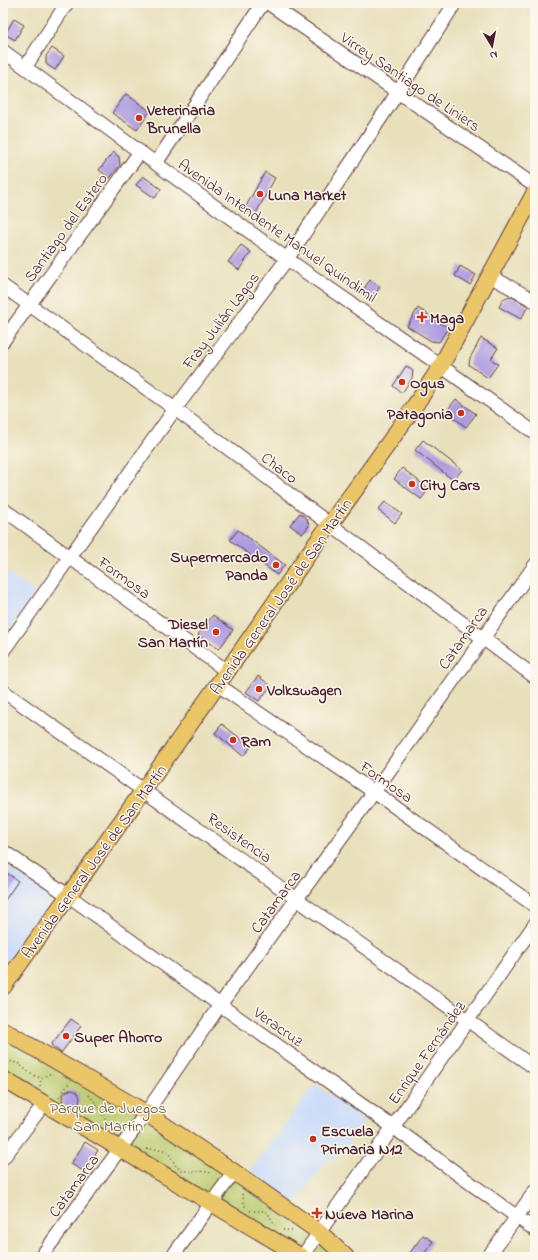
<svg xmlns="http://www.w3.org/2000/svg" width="538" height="1260" font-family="'Indie Flower',sans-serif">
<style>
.built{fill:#cbdcf9}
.green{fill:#b9c96b;stroke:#82744b}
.building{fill:#ad9bdf}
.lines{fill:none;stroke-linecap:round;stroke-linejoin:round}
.minor-casing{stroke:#623c41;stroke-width:15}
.major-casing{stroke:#623c41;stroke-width:18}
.path{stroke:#623c41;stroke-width:1.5;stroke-dasharray:1 3;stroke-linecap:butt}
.minor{stroke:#fff;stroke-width:13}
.major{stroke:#eac669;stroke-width:16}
.poi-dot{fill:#c8321e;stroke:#fbf7ec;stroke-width:1.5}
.labels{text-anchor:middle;stroke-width:3;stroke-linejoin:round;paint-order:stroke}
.street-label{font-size:16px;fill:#4a1f2b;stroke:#fbf7ec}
.poi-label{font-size:16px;font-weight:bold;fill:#4a1f2b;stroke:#fbf7ec;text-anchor:start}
.park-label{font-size:16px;fill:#6b523e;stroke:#fbf7ec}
</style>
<rect width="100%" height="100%" fill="#fbf7ec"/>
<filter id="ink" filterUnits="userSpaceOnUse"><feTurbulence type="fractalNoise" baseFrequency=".025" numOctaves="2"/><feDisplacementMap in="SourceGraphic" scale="8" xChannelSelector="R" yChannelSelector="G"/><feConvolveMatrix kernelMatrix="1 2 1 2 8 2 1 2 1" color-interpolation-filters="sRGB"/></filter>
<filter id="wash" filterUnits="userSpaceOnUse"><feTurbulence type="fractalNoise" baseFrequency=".012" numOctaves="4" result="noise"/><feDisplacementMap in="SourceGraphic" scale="16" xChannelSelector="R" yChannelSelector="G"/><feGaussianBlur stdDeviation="0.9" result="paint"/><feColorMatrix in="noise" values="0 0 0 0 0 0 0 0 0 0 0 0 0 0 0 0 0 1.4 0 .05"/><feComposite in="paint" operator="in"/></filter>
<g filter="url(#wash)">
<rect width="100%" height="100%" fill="#e8e0bb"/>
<g class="built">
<polygon points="3,570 36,593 3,638"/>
<polygon points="3,866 54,895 3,970"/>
<polygon points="315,1084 365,1121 335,1161 330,1157 295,1204 250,1171"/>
</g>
<polygon class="green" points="3,1030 146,1113 346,1257 302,1257 3,1079"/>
<g id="blocks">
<g class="building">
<polygon points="14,19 24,25 15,40 5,34"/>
<polygon points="52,48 64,56 55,70 46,64 46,56"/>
<polygon points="126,94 150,111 137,130 112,113"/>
<polygon points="113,152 119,157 120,165 110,178 99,170"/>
<polygon points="265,172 275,178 255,215 244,210"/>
<polygon points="143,176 161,189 155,198 136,185"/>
<polygon points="241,245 251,252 239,270 228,262"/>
<polygon points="460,266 476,275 470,285 455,276"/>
<polygon points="370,280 380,287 371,300 361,293"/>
<polygon points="512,297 528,306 521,319 499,307 503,299"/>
<polygon points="418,308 448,328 439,342 431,341 407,326"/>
<polygon points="481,338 498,348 491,359 498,364 488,378 469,365 470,358"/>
<polygon points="406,366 413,371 412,378 402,393 393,386"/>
<polygon points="456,399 476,414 466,427 446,412"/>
<polygon points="423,440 462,470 453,480 415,450"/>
<polygon points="402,468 429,489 421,499 394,479"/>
<polygon points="385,502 402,514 395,523 378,510"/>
<polygon points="300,513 307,519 309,526 302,534 290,525"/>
<polygon points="238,530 285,565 277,575 230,540"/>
<polygon points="213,615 233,630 219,649 198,635"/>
<polygon points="258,676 271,686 259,701 246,692"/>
<polygon points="222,724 251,747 243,756 215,733"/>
<polygon points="3,870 18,881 3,903"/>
<polygon points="71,1019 81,1026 61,1053 51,1045"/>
<circle cx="71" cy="1099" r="9"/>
<polygon points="85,1142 98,1150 85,1172 71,1164"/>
<polygon points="423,1235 433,1241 422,1257 407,1257"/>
</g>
</g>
</g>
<g filter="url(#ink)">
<use href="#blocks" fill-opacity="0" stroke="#623c41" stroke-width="1"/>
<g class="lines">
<defs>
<g id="minor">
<polyline points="268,3 535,186"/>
<polyline points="3,51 140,152 287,259 441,366 535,433"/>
<polyline points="26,66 67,3"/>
<polyline points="156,163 263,3"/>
<polyline points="490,276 535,301"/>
<polyline points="3,286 175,409 535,677"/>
<polyline points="3,341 140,152"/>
<polyline points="3,509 228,672"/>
<polyline points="3,651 175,409 287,259 398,92 455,3"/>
<polyline points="218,685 374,792 535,906"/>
<polyline points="3,691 535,1068"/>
<polyline points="3,851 69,896 220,1005 393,1127 535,1230"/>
<polyline points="3,1158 44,1104"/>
<polyline points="41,1257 146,1113 220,1005 374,792 535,565"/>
<polyline points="172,1257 234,1172"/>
<polyline points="302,1257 535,924"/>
<polyline points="488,1257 535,1191"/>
</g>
<g id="major">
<path d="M3,987C106,844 207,701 307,556C352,493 400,431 441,366L535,192"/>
<polyline points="3,1030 146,1113 234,1172 319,1232 346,1257"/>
<polyline points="3,1079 302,1257"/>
</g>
</defs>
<use href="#minor" class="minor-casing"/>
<use href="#major" class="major-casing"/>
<g class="path">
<polyline points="3,1059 19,1064 32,1075 41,1078 51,1073"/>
<polyline points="40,1086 41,1078"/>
<polyline points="89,1095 99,1107 109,1127"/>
<polyline points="59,1098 69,1083"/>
<path d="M147,1149C153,1150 160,1148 166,1151C173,1156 173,1167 182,1170C191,1173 202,1170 211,1173"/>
<polyline points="242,1194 245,1206 247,1209"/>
<polyline points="250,1211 265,1211 269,1215 275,1225"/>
<polyline points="283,1230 295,1231"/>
</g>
<use href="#minor" class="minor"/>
<use href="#major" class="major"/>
</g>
</g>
<g class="poi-dot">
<circle cx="139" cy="118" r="4"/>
<circle cx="260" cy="194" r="4"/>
<path d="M420 311h4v4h4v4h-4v4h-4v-4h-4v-4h4z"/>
<circle cx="402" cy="382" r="4"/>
<circle cx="461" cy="413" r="4"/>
<circle cx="412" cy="484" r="4"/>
<circle cx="276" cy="565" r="4"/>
<circle cx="216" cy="632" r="4"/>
<circle cx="259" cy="689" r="4"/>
<circle cx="233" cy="740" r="4"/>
<circle cx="66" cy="1036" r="4"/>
<circle cx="313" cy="1139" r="4"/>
<path d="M315 1207h4v4h4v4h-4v4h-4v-4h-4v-4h4z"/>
</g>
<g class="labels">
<g class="street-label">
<text transform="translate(411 81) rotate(34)" y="6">Virrey Santiago de Liniers</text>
<text transform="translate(65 227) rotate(-54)" y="6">Santiago del Estero</text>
<text transform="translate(278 230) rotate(35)" y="6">Avenida Intendente Manuel Quindimil</text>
<text transform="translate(220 320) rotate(-53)" y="6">Fray Julián Lagos</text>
<text transform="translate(280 467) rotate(37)" y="6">Chaco</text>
<text transform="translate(125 577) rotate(36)" y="6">Formosa</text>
<text transform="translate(280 596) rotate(-55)" y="6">Avenida General José de San Martín</text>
<text transform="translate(462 637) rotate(-55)" y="6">Catamarca</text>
<text transform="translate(387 781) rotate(35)" y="6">Formosa</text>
<text transform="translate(240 837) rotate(35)" y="6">Resistencia</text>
<text transform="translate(93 861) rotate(-54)" y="6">Avenida General José de San Martín</text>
<text transform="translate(275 901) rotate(-54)" y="6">Catamarca</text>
<text transform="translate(279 1026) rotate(35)" y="6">Veracruz</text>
<text transform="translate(426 1052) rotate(-55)" y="6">Enrique Fernández</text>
<text transform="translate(73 1185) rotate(-54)" y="6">Catamarca</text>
</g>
<g class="poi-label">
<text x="147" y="115">Veterinaria<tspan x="147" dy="18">Brunella</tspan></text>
<text x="268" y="200">Luna Market</text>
<text x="430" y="323">Maga</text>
<text x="410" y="388">Ogus</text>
<text x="453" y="419" text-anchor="end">Patagonia</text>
<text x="420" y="490">City Cars</text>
<text x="268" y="562" text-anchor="end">Supermercado<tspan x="268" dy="18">Panda</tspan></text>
<text x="208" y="629" text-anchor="end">Diesel<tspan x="208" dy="18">San Martín</tspan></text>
<text x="267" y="695">Volkswagen</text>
<text x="241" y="746">Ram</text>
<text x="74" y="1042">Super Ahorro</text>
<text x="321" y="1136">Escuela<tspan x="321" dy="18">Primaria N12</tspan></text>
<text x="325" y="1219">Nueva Marina</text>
</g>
<g class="park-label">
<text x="108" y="1113">Parque de Juegos<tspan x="108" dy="18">San Martín</tspan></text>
</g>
</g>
<rect width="538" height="1260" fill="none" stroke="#fbf7ec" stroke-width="16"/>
<g transform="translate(492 46) rotate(170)" stroke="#fbf7ec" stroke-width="3" paint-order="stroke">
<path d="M0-3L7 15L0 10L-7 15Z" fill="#4a1f2b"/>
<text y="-6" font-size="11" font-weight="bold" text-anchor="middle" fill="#4a1f2b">N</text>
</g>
</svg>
